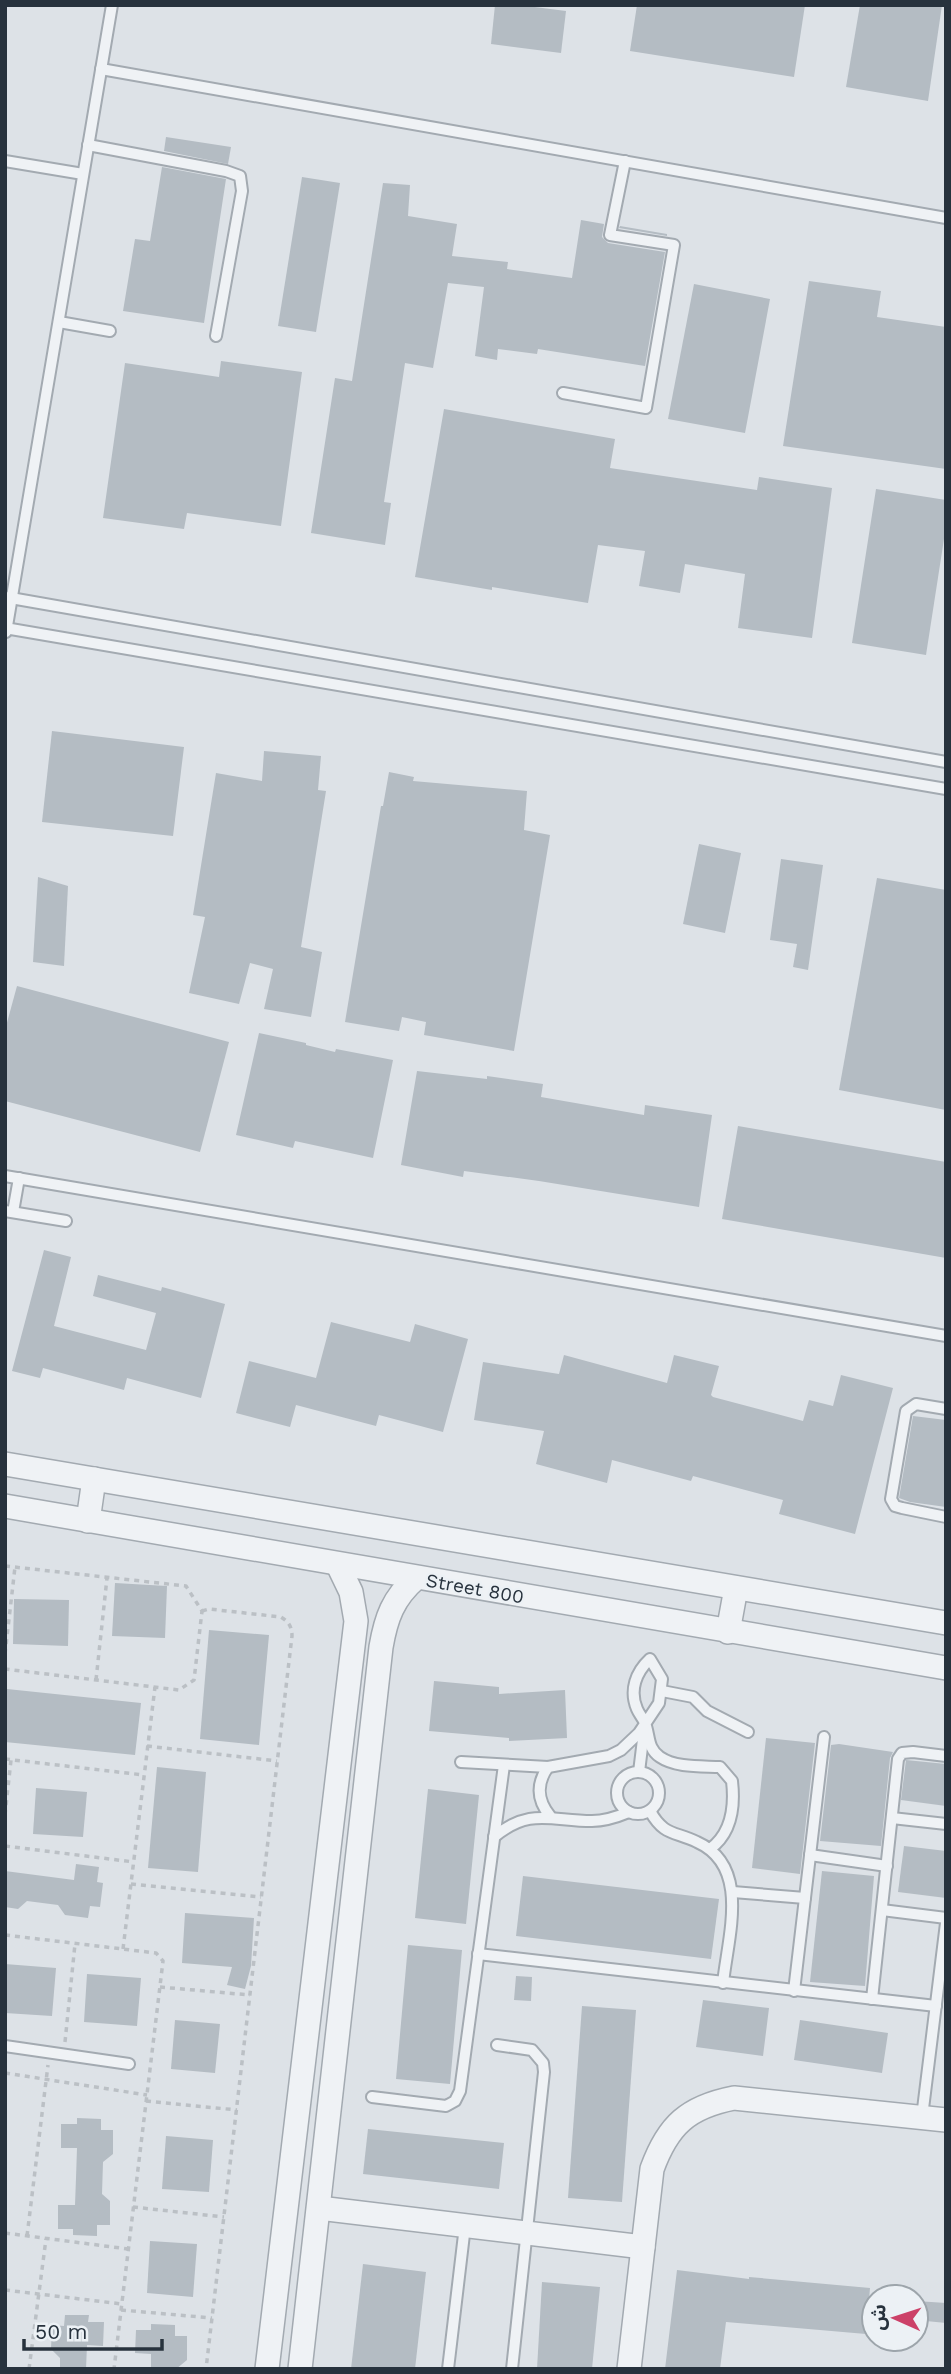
<svg xmlns="http://www.w3.org/2000/svg" width="951" height="2374" font-family="'Work Sans','Noto Sans Arabic',sans-serif">
<style>
.building{fill:#b4bcc3}
.lines{fill:none;stroke-linecap:round;stroke-linejoin:round}
.lane-casing{stroke:#a3aab1;stroke-width:14}
.street-casing{stroke:#a3aab1;stroke-width:26}
.path{stroke:#bbc0c5;stroke-width:3.5;stroke-dasharray:5 5;stroke-linecap:butt}
.lane{stroke:#eff2f5;stroke-width:10}
.street{stroke:#eff2f5;stroke-width:23}
.labels{text-anchor:middle;stroke-width:5;stroke-linejoin:round;paint-order:stroke}
.street-label{font-size:19px;fill:#27323d;stroke:#ecf1f5}
</style>
<rect width="100%" height="100%" fill="#dde2e7"/>
<g class="building">
<polygon points="495,5 519,5 566,11 561,53 491,44"/>
<polygon points="637,5 805,5 794,77 630,51"/>
<polygon points="860,5 942,5 928,101 846,87"/>
<polygon points="166,137 231,147 228,164 164,151"/>
<polygon points="162,167 226,179 204,323 123,311 135,239 150,241"/>
<polygon points="302,177 340,183 316,332 278,326"/>
<polygon points="383,183 410,185 408,216 457,224 452,256 508,262 507,269 572,278 581,220 604,224 602,237 608,243 665,252 645,366 538,349 537,354 498,349 497,360 475,356 484,287 448,283 433,368 405,363 384,502 391,503 385,545 311,533 335,378 352,381"/>
<polygon points="620,226 667,234 667,236 619,228"/>
<polygon points="809,281 881,291 877,317 946,327 946,469 783,446"/>
<polygon points="694,284 770,299 745,433 668,419"/>
<polygon points="221,361 302,372 281,526 187,513 184,529 103,518 125,363 219,377"/>
<polygon points="444,409 615,439 610,468 757,490 759,477 832,488 812,638 738,628 745,574 685,564 680,593 639,586 645,551 598,545 588,603 492,587 492,590 415,577"/>
<polygon points="876,489 946,500 946,526 926,655 852,643"/>
<polygon points="52,731 184,747 173,836 42,822"/>
<polygon points="264,751 321,756 318,790 326,791 301,947 322,952 311,1017 264,1009 273,969 250,963 239,1004 189,993 205,917 193,915 216,773 262,781"/>
<polygon points="389,772 414,777 413,781 527,791 524,830 550,835 514,1051 424,1035 426,1022 402,1017 399,1031 345,1022 381,806 383,806"/>
<polygon points="699,844 741,853 725,933 683,924"/>
<polygon points="781,859 823,865 808,970 793,967 797,944 770,940"/>
<polygon points="38,877 68,886 64,966 33,962"/>
<polygon points="877,878 946,890 946,1110 839,1090"/>
<polygon points="17,986 229,1042 200,1152 5,1101 5,1030"/>
<polygon points="259,1033 306,1043 306,1045 335,1052 336,1049 393,1060 373,1158 295,1141 293,1148 236,1135"/>
<polygon points="417,1071 487,1079 487,1076 543,1084 541,1097 644,1115 645,1105 712,1115 699,1207 539,1181 464,1171 463,1177 401,1165"/>
<polygon points="738,1126 946,1162 946,1258 722,1219"/>
<polygon points="44,1250 71,1257 54,1326 146,1350 156,1313 93,1296 98,1275 161,1291 162,1287 225,1304 201,1398 127,1378 124,1390 43,1368 40,1378 12,1371"/>
<polygon points="331,1322 410,1342 415,1324 468,1339 443,1432 379,1415 376,1426 296,1405 290,1427 236,1413 249,1361 316,1378"/>
<polygon points="564,1355 667,1383 674,1355 719,1366 711,1395 713,1397 803,1421 809,1400 833,1406 841,1375 893,1388 855,1534 779,1514 783,1500 693,1476 691,1481 612,1460 607,1483 536,1464 544,1431 474,1420 483,1362 559,1374"/>
<polygon points="913,1416 946,1420 946,1507 910,1502 899,1498"/>
<polygon points="115,1583 167,1586 165,1638 112,1636"/>
<polygon points="14,1599 69,1600 68,1646 13,1644"/>
<polygon points="209,1630 269,1635 259,1745 200,1739"/>
<polygon points="434,1681 499,1687 499,1694 565,1690 567,1738 509,1741 509,1738 429,1731"/>
<polygon points="7,1689 141,1703 135,1755 5,1742"/>
<polygon points="766,1738 815,1743 800,1874 752,1868"/>
<polygon points="839,1744 893,1752 890,1758 881,1846 820,1841 831,1745"/>
<polygon points="906,1760 946,1764 946,1806 901,1800"/>
<polygon points="157,1767 206,1772 198,1872 148,1868"/>
<polygon points="36,1788 87,1792 83,1837 33,1834"/>
<polygon points="428,1789 479,1795 466,1924 415,1918"/>
<polygon points="904,1846 946,1851 946,1898 898,1892"/>
<polygon points="76,1864 99,1867 97,1882 103,1883 100,1907 90,1906 88,1918 65,1915 58,1905 27,1901 18,1909 5,1907 5,1871 74,1880"/>
<polygon points="822,1871 874,1876 865,1986 810,1982"/>
<polygon points="523,1876 719,1899 711,1959 516,1936"/>
<polygon points="185,1913 254,1918 251,1966 245,1989 227,1985 232,1967 182,1963"/>
<polygon points="408,1945 462,1950 450,2084 396,2079"/>
<polygon points="5,1964 56,1968 52,2016 5,2013"/>
<polygon points="87,1974 141,1978 137,2026 84,2022"/>
<polygon points="516,1976 532,1977 531,2001 514,2000"/>
<polygon points="703,2000 769,2008 763,2056 696,2047"/>
<polygon points="582,2006 636,2010 622,2202 568,2198"/>
<polygon points="175,2020 220,2024 215,2073 171,2069"/>
<polygon points="800,2020 888,2033 882,2073 794,2060"/>
<polygon points="77,2118 101,2119 101,2130 113,2130 113,2154 103,2162 102,2194 110,2201 110,2225 97,2225 97,2236 73,2235 73,2229 58,2229 58,2205 75,2205 76,2178 77,2148 61,2148 61,2124 77,2124"/>
<polygon points="368,2129 504,2143 499,2189 363,2174"/>
<polygon points="166,2136 213,2140 209,2192 162,2189"/>
<polygon points="150,2241 197,2244 193,2297 147,2293"/>
<polygon points="363,2264 426,2272 415,2369 351,2369"/>
<polygon points="677,2270 749,2279 749,2277 870,2288 866,2334 726,2322 720,2369 665,2369"/>
<polygon points="542,2282 600,2287 592,2369 537,2369"/>
<polygon points="916,2301 946,2303 946,2323 916,2320"/>
<polygon points="65,2315 89,2315 88,2322 104,2322 103,2346 87,2345 86,2369 60,2369 60,2358 51,2349 52,2325 64,2326"/>
<polygon points="151,2324 175,2325 175,2336 187,2336 187,2360 176,2369 151,2369 151,2354 135,2353 136,2330 151,2330"/>
</g>
<g class="lines">
<defs>
<g id="lane">
<polyline points="101,69 946,218"/>
<polyline points="88,145 226,171 240,176 242,191 216,336"/>
<polyline points="5,161 83,174"/>
<polyline points="59,322 110,331"/>
<polyline points="563,393 646,408 674,245 610,235 625,161"/>
<polyline points="5,597 946,762"/>
<polyline points="5,628 946,789"/>
<polyline points="6,632 112,5"/>
<polyline points="5,1176 946,1336"/>
<polyline points="5,1211 66,1221"/>
<polyline points="13,1212 19,1178"/>
<polyline points="946,1409 916,1404 906,1411 891,1499 895,1506 902,1508 946,1517"/>
<polyline points="662,1691 693,1697 707,1711 748,1732"/>
<path d="M461,1762L548,1767L609,1756L621,1750L639,1733L659,1703L662,1679L650,1659C636,1672 629,1690 637,1709C639,1714 643,1718 645,1723C650,1736 647,1748 660,1757C676,1768 702,1766 720,1767L732,1781C735,1807 732,1833 710,1849"/>
<path d="M548,1767C536,1784 537,1800 550,1816"/>
<polyline points="639,1772 644,1731"/>
<circle cx="638" cy="1793" r="21"/>
<path d="M650,1811C664,1836 674,1831 697,1842C751,1866 728,1936 723,1983"/>
<polyline points="892,1818 946,1824"/>
<path d="M494,1837C530,1807 551,1821 592,1821C605,1821 617,1817 629,1812"/>
<polyline points="810,1855 887,1866"/>
<polyline points="733,1892 805,1898"/>
<polyline points="882,1910 946,1918"/>
<polyline points="478,1954 936,2006"/>
<polyline points="794,1991 824,1737"/>
<polyline points="872,1999 898,1759 902,1753 913,1752 946,1756"/>
<polyline points="497,2045 532,2050 543,2063 544,2072 512,2369"/>
<polyline points="5,2046 129,2064"/>
<polyline points="372,2097 446,2106 455,2101 460,2091 504,1765"/>
<polyline points="922,2117 946,1923"/>
<polyline points="448,2369 465,2226"/>
</g>
<g id="street">
<polyline points="5,1464 946,1623"/>
<polyline points="5,1506 946,1668"/>
<polyline points="88,1521 94,1479"/>
<polyline points="728,1632 736,1588"/>
<polyline points="319,2208 643,2247"/>
<polyline points="267,2369 356,1621 351,1592 338,1565"/>
<path d="M300,2369L381,1647C386,1618 393,1598 416,1578"/>
<path d="M629,2369L652,2169C668,2125 688,2107 734,2098L946,2120"/>
</g>
</defs>
<use href="#lane" class="lane-casing"/>
<use href="#street" class="street-casing"/>
<g class="path">
<polyline points="5,1566 186,1586 202,1611 194,1680 179,1690 5,1669"/>
<path d="M202,1611L209,1609L281,1617C289,1622 292,1627 292,1636L206,2369"/>
<polyline points="5,1654 15,1567"/>
<polyline points="96,1680 107,1578"/>
<polyline points="147,1746 277,1761"/>
<polyline points="5,1759 144,1775"/>
<polyline points="5,1815 11,1760"/>
<polyline points="5,1846 134,1862"/>
<polyline points="131,1884 261,1897"/>
<polyline points="5,1935 156,1953 163,1961 114,2369"/>
<polyline points="123,1949 155,1687"/>
<polyline points="160,1987 250,1995"/>
<polyline points="65,2042 75,1944"/>
<polyline points="5,2073 147,2095"/>
<polyline points="146,2101 237,2110"/>
<polyline points="133,2207 224,2217"/>
<polyline points="5,2233 128,2249"/>
<polyline points="27,2236 48,2065"/>
<polyline points="5,2290 122,2304"/>
<polyline points="121,2310 212,2318"/>
<polyline points="29,2369 46,2239"/>
</g>
<use href="#lane" class="lane"/>
<use href="#street" class="street"/>
</g>
<g class="labels">
<g class="street-label">
<text transform="translate(475 1588) rotate(10)" y="7">Street 800</text>
</g>
</g>
<rect width="951" height="2374" fill="none" stroke="#27323d" stroke-width="14"/>
<g transform="translate(895 2318) rotate(273)"><circle r="33" fill="#ecf1f5" stroke="#9da5ab" stroke-width="2"/>
<path d="M0-5L12 26L0 18L-12 26Z" fill="#cc4168"/>
<text y="-10" font-size="19" font-weight="bold" text-anchor="middle" fill="#27323d">ش</text>
</g>
<path d="M24 2339v10h138v-10" fill="none" stroke="#27323d" stroke-width="3.5"/>
<text x="35" y="2339" font-size="21" fill="#27323d" stroke="#ecf1f5" stroke-width="5" paint-order="stroke">50 m</text>
</svg>
